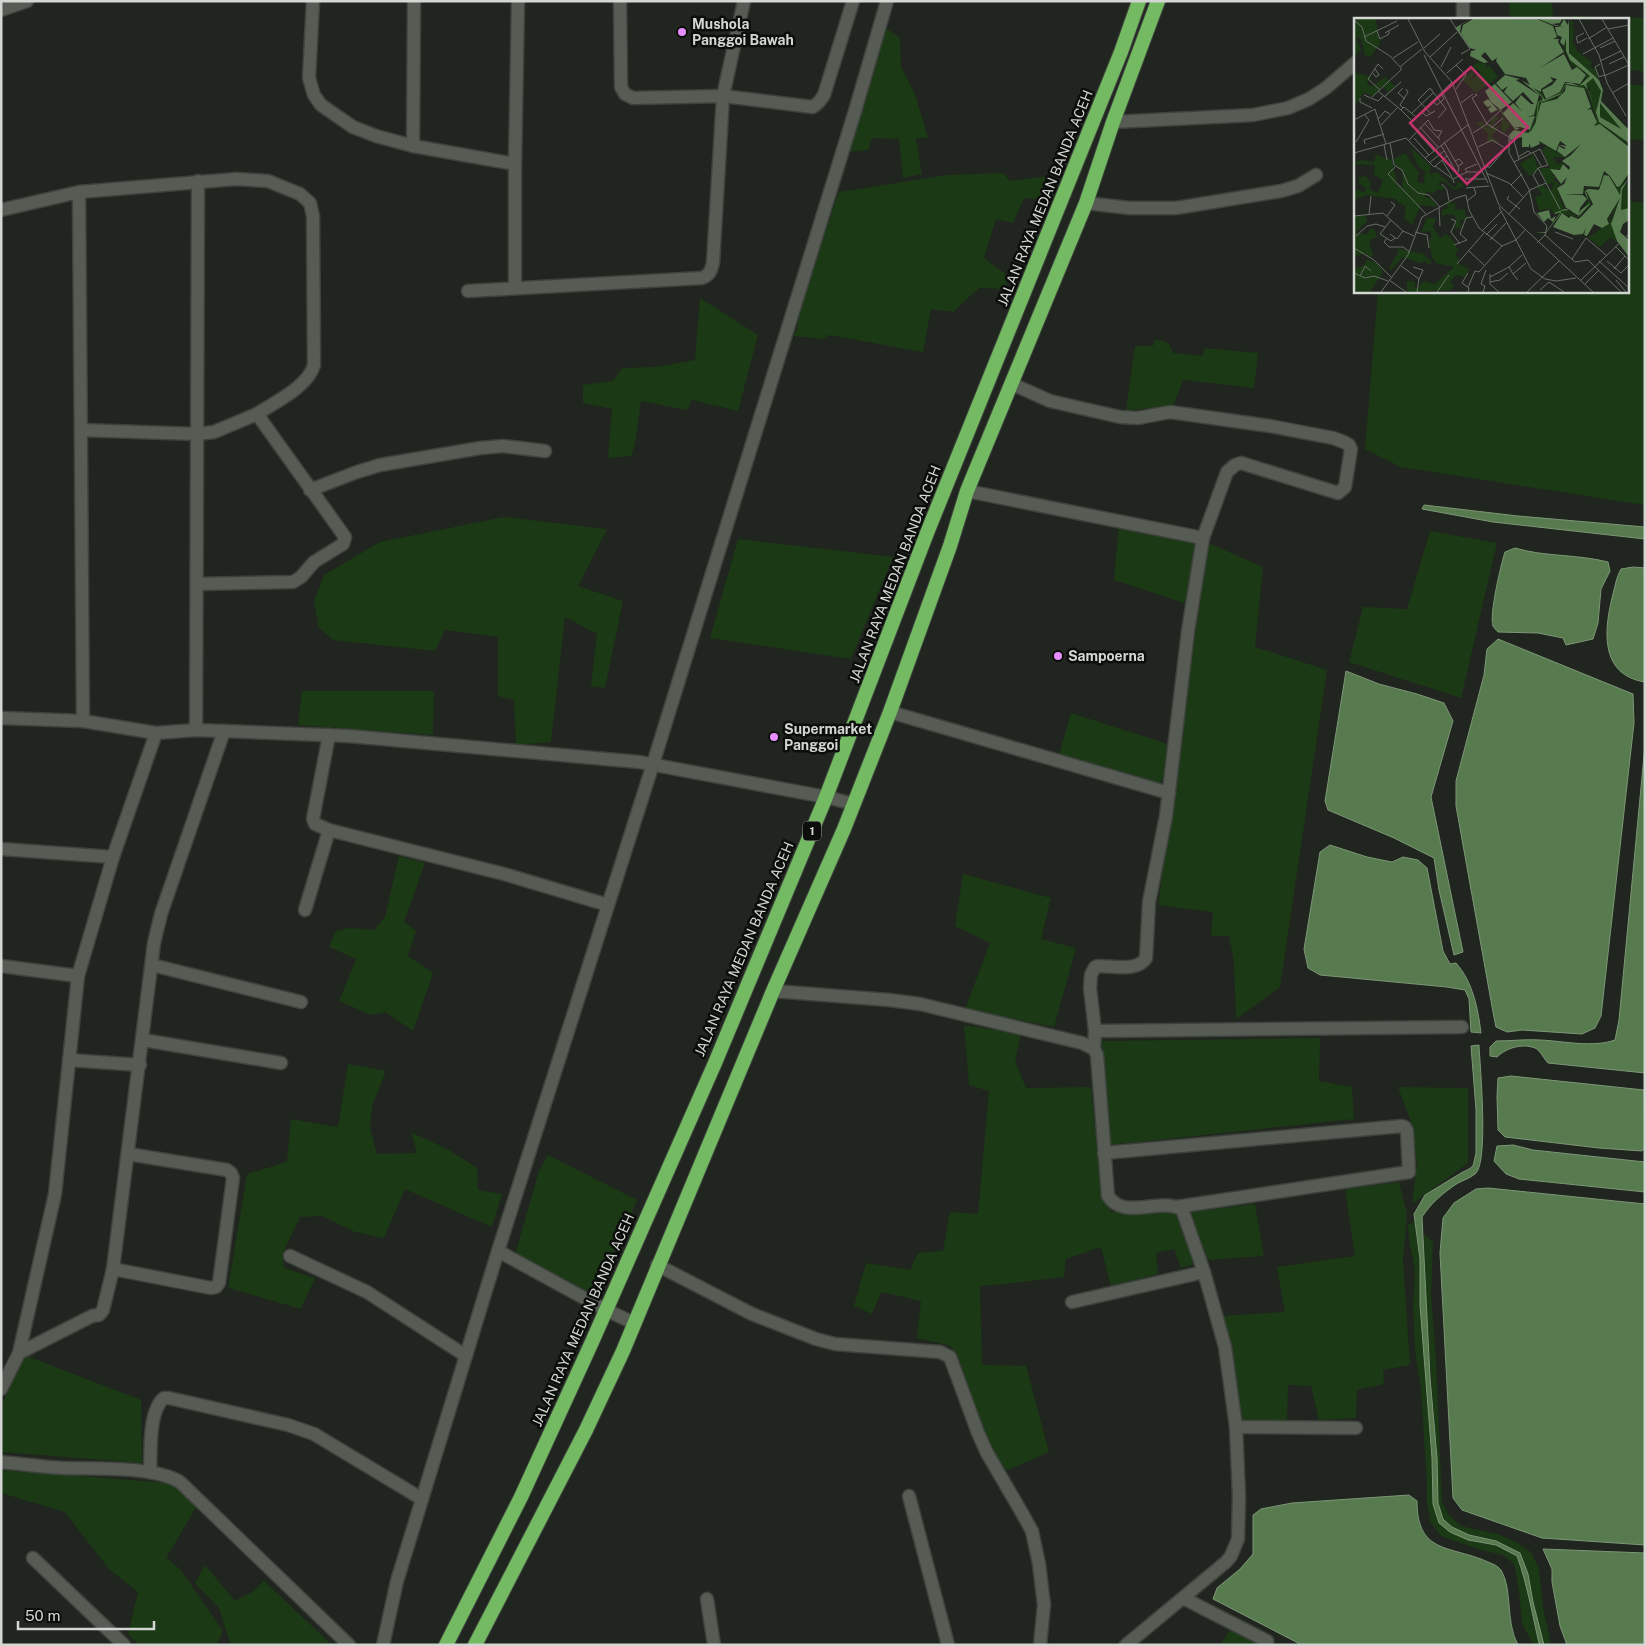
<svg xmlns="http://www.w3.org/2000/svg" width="1646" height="1646" font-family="'Public Sans',sans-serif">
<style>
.green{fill:#1b3914}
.water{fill:#577b4e;stroke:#7c9676}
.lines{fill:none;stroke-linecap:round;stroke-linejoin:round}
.minor-casing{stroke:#3e423d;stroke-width:15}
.trunk-casing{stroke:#3e423d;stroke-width:16}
.minor{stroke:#565b54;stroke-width:12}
.trunk{stroke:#73ba62;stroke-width:14}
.poi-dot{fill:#e98efe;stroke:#0b0e0b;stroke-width:2}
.labels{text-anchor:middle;stroke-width:5;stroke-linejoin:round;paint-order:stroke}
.shield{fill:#0b0e0b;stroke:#979a96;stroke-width:1}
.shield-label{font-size:12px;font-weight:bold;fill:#d3d6d2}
.poi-label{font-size:14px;font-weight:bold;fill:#d3d6d2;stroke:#0b0e0b;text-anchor:start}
.street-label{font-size:14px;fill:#d3d6d2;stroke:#0b0e0b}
.inset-road{fill:none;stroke:#686c67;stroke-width:1}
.view{fill:#c5346d;fill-opacity:0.15;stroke:#c5346d;stroke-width:2.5}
.inset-edge{fill:none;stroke:#d3d6d2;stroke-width:2.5}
</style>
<rect width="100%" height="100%" fill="#20251f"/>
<g class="green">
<polygon points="1509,1 1552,1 1553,19 1510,19"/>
<polygon points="1573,16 1645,18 1645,72 1635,70 1627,71 1627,19 1572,19"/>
<polygon points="884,27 900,38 901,67 915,94 928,138 916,138 922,174 903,178 899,139 872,138 868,150 846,152"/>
<polygon points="1627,84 1645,86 1645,140 1627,139"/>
<polygon points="1003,173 1010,181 1049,176 1043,200 1024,198 1013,223 996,219 984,258 1009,277 1004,289 979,288 953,312 931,309 923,352 829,335 823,339 793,336 797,329 801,303 839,192 947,175"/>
<polygon points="1627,201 1645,203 1645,505 1401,467 1365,449 1378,291 1627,291"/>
<polygon points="700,298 758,335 738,411 692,400 687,410 641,401 635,444 631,456 608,458 612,409 583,403 583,385 613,381 622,368 656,367 695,360"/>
<polygon points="1155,339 1169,343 1173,353 1203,356 1204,348 1258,353 1254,388 1183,380 1173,407 1126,410 1135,346 1153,346"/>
<polygon points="504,517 607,529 578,586 623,601 605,688 591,686 597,634 565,617 551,742 516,745 514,700 498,696 498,637 445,630 435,651 333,640 319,628 314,601 324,575 380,542"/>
<polygon points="1119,525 1198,542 1187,604 1114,580"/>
<polygon points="1430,531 1497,543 1461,698 1349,662 1363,607 1407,609"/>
<polygon points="738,539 893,557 851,659 710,638"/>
<polygon points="1208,543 1263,567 1255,647 1327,670 1280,987 1236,1019 1234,962 1229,936 1211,936 1213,912 1158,905"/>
<polygon points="302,691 434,691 433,735 298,725"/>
<polygon points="1071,713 1171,745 1161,783 1059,755"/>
<polygon points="399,856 425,863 404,922 416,931 408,956 433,973 413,1031 385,1012 371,1015 339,1001 356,959 329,947 336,931 349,928 374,930 385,917"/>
<polygon points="963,874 1051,898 1041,939 1076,948 1054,1027 965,1009 990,943 955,926"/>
<polygon points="964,1025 1021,1034 1015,1061 1026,1088 1091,1087 1095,1128 1111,1212 1176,1213 1196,1264 1181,1268 1174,1249 1156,1253 1158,1274 1111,1286 1101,1247 1066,1259 1064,1277 1014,1283 980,1286 982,1365 1026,1366 1049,1452 998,1474 951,1346 917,1338 921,1301 881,1292 872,1314 854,1306 866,1263 910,1270 918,1253 943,1251 950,1212 978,1214 989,1091 969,1085"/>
<polygon points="1320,1038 1319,1081 1352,1087 1354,1119 1109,1145 1102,1041"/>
<polygon points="348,1064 386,1071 372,1106 370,1128 377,1154 417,1153 411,1132 449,1150 477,1168 478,1190 502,1194 492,1227 405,1189 384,1238 355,1232 322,1216 300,1217 283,1253 284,1268 315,1278 301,1309 228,1288 247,1174 287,1162 291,1119 338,1127"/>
<polygon points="1398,1087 1468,1088 1468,1163 1412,1204 1417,1164 1411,1122"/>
<polygon points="548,1155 637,1200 594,1298 515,1255 539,1171"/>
<polygon points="1399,1182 1407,1214 1403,1261 1410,1365 1383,1370 1384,1384 1357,1390 1356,1418 1319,1420 1311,1386 1288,1385 1287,1421 1241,1421 1232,1347 1223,1316 1285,1312 1277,1267 1355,1256 1345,1189"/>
<polygon points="1255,1204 1264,1256 1204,1260 1191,1212"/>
<path d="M1415,1221L1420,1259V1305L1432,1458L1433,1504L1439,1523L1468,1540L1496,1545L1517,1556C1528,1585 1529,1616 1540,1645H1533L1522,1623L1519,1590L1514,1564L1503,1555L1481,1550L1441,1536L1431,1523L1427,1504V1483L1421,1390L1415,1349L1413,1307L1415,1270L1409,1240L1408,1225Z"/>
<path d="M1424,1234L1433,1242L1431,1294L1436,1359L1442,1501L1448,1514L1461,1526L1497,1534L1516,1542L1531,1552L1539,1569L1543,1607L1551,1645H1544L1542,1641C1535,1612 1531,1582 1520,1553L1496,1541L1469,1535L1452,1527L1443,1519L1438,1503L1437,1458L1426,1305Z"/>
<polygon points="19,1353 141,1400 142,1463 1,1452 1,1406 17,1371"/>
<polygon points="1,1470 170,1483 197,1506 166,1558 180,1569 223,1631 217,1645 139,1645 128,1634 138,1592 109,1569 65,1512 1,1493"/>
<polygon points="205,1565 235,1601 254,1591 264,1581 332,1645 228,1645 230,1643 219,1608 195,1583"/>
<polygon points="1230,1630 1263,1644 1263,1645 1220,1645"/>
</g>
<g class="water">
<polygon points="1424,505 1518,516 1645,527 1645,539 1493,522 1422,509"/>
<path d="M1515,548C1545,557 1577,554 1608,562L1610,571L1601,589L1598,623L1593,639L1566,645L1563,638L1538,633L1498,632C1496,630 1494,628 1493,626C1489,615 1501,564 1505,552Z"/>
<path d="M1633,567L1645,568V682C1600,675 1604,631 1612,598C1615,587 1616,578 1621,569Z"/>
<polygon points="1498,639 1633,694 1634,723 1601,1016 1595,1028 1582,1034 1522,1030 1507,1032 1496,1027 1493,1012 1456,806 1456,781 1484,675 1487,649"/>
<polygon points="1346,671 1379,684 1417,694 1444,703 1453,721 1431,797 1463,952 1454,955 1439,890 1434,858 1394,838 1328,810 1325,801"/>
<path d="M1645,745V1073L1548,1063C1544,1059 1540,1050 1535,1048C1522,1043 1506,1048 1497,1057L1490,1056V1047L1496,1041C1511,1041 1526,1039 1540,1040C1564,1041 1592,1048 1615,1040L1619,1020Z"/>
<path d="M1330,845L1367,857L1392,862L1403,857L1418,860L1427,868L1443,951L1450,964L1456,963C1473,982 1478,1009 1481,1033L1471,1032L1469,999L1465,990L1447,987L1320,975L1308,968L1304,949L1320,852Z"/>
<path d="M1479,1045C1480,1066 1489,1164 1475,1174C1470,1178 1464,1180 1458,1183C1444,1192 1431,1203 1422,1217L1430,1377L1437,1458L1438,1503L1443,1519L1452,1527L1469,1535L1496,1541L1520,1553L1528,1574L1533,1602L1544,1645H1540L1539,1643C1532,1614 1527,1583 1517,1556L1496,1545L1468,1540L1450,1532L1439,1523L1433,1504L1432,1458L1420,1305V1259L1414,1214L1425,1195L1461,1173L1469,1169L1473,1166L1476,1153V1110L1471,1046Z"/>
<polygon points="1511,1076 1644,1090 1645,1148 1642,1151 1599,1148 1505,1137 1498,1130 1497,1097 1498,1078"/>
<polygon points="1513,1145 1533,1150 1645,1162 1645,1192 1519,1179 1506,1174 1494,1161 1497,1146"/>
<polygon points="1488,1188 1645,1204 1645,1545 1542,1538 1462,1510 1453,1498 1440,1253 1443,1218 1454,1203 1476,1189"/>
<path d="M1409,1495L1417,1501C1417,1555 1451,1545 1488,1562C1493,1564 1498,1566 1501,1570C1513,1590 1505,1621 1518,1645H1302L1213,1599L1217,1588L1240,1569L1253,1554V1515L1261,1509L1292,1503Z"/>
<polygon points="1543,1549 1645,1553 1645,1645 1567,1645 1560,1626 1552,1582 1552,1569"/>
</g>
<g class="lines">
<defs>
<g id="minor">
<polyline points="313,1 309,78 314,95 321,105 353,127 376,136 413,146 515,164"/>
<polyline points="620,1 621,87 625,94 633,98 723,96 813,107 819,102 824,95 853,1"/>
<polyline points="1463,1 1463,19"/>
<polyline points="1,10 27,1"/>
<polyline points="1113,122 1253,115 1288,108 1309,99 1326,88 1355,63"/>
<polyline points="413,146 414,1"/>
<polyline points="79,192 83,721"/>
<polyline points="1086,203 1129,208 1176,208 1281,191 1298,186 1316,175"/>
<path d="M1,210L79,192L236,179L268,181L300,194L310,203L313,216L314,365C308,387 275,402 257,414L345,537L343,544L314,562L301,577L293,582L197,584"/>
<polyline points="515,287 515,164 518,1"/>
<path d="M468,291L702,278C710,275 711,270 713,263L723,96L744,1"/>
<path d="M1012,384L1050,401L1120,417L1138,418L1170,412L1270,426L1333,438L1344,442L1349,445L1351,449L1345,487L1338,493L1241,463L1235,465L1227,472L1203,538L1188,631L1166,816L1149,902L1146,958C1138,972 1112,966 1098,966L1095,967L1091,975L1090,988L1095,1031L1094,1049"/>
<polyline points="81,430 197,434 214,432 257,414"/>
<polyline points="310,490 357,472 380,465 480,448 503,446 545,451"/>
<polyline points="967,491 1203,538"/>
<polyline points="890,712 1169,793"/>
<polyline points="1,718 83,721 156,733 196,730 349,736 639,762 826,797 854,804"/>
<polyline points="196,730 198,181"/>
<polyline points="329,735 313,819 315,824 329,830 504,874 608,905"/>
<polyline points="1,849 113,857"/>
<polyline points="305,910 329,830"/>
<polyline points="152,965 301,1002"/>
<polyline points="1,966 78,976"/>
<path d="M773,991L889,1000L920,1004L1082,1043L1094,1049L1097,1055L1108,1196C1125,1221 1157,1197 1182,1209L1204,1272L1225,1347L1236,1427L1239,1496L1238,1539L1231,1556L1226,1562L1126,1645"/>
<polyline points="1095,1031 1462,1027"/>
<polyline points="143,1040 281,1063"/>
<polyline points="69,1060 140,1065"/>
<polyline points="1104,1153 1402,1126 1405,1127 1407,1131 1409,1172 1176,1207"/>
<polyline points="498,1251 606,1310 634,1323"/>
<polyline points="290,1256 367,1292 466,1356"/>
<polyline points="657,1265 752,1314 816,1339 835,1344 940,1352 950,1357 978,1433 987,1453 1022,1513 1032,1531 1039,1564 1044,1605 1040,1645"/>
<polyline points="113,1269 211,1288 216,1287 219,1283 233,1178 231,1173 227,1170 128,1154"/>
<polyline points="1072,1302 1204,1272"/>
<polyline points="19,1353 92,1316 99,1315 103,1310 113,1269 154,943 161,914 224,731"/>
<polyline points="1,1389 19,1353 55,1194 78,976 113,857 156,733"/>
<polyline points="1236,1427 1356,1428"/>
<path d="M1,1462C22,1464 42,1467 63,1468C96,1469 153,1466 180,1482L349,1645"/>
<path d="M150,1472C151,1453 148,1411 164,1398H169L288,1425L314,1434L422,1499"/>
<polyline points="909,1496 948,1645"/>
<polyline points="33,1558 124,1645"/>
<polyline points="1183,1598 1267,1641 1267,1645"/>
<polyline points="707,1599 714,1645"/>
<polyline points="383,1645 397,1581 498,1251 653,764 855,111 887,1"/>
</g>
<g id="trunk">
<polyline points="446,1645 521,1497 592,1342 715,1063 826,797 927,533 1121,52 1139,1"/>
<polyline points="475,1645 586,1430 623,1351 773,991 844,829 890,712 950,546 967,491 1086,203 1113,122 1158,1"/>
</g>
</defs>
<use href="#minor" class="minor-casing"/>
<use href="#trunk" class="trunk-casing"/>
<use href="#minor" class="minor"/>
<use href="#trunk" class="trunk"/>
</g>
<g class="poi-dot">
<circle cx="682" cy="32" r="5"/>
<circle cx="1058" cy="656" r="5"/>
<circle cx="774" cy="737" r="5"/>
</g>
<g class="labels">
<rect class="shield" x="803" y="821.5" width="18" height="19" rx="4"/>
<g class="shield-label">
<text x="812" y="835">1</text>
</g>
<g class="poi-label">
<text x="692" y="29">Mushola<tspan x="692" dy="16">Panggoi Bawah</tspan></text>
<text x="1068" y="661">Sampoerna</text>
<text x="784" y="734">Supermarket<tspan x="784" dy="16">Panggoi</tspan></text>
</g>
<g class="street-label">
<text transform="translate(1045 198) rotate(-68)" y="5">JALAN RAYA MEDAN BANDA ACEH</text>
<text transform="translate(895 574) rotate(-69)" y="5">JALAN RAYA MEDAN BANDA ACEH</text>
<text transform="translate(744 949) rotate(-67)" y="5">JALAN RAYA MEDAN BANDA ACEH</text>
<text transform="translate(583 1320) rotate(-66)" y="5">JALAN RAYA MEDAN BANDA ACEH</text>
</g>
</g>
<g transform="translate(1354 18)">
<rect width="275" height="275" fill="#20251f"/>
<path d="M0,1H22L26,26L16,39L11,37L7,21L2,19L7,32L0,38ZM216,1L220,5L217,8L220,9L219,24L223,33L238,44L236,49L241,51L245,62L215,35ZM213,13L212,27L219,45L236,58L232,64L228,67L224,68L230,67L235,73L236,80V71L231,66L238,59L243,62L247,73L243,87L244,102L270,120L275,128L247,106L241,108L243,103L233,72L213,66L206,78L186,86L184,103L179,110L181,116L161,112L156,107L151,115L147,112L148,95L150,101L161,111L175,114L181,103L182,86L188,79L167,61L188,75L192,82L206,75L211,65L224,67L230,64L233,55L218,48L210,31L212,20L206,21ZM123,44L132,46V49L135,47L144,59L122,75L108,61L118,54L120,56L115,63L127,54L123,51L121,54L115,52ZM0,54L19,60L12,64L17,69L31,59L41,68L35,74L28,68L18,78L10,74L0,90ZM246,84L250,90L267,111L246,99ZM141,98L145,100L136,110L146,108L137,119L145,123L144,125L133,124L134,116L122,104L129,103L132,110ZM192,128L211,139H199L203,146L209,145L208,151H196L201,155L198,158H202L200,162L207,167L202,169L210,191L224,199L234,183L230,173L233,171H245L249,157L255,158L263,170L275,155L268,168L266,182L257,200L263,225L257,219L246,229L234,219L255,206V202L265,180L252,159L245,173H233L237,186L224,200L208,195L199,206L207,193L201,196L196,191L185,192L181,179L188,177L183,169L189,167L196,173L202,169L196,172L200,166L198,164L194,167L186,153L188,150H196L188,132ZM56,129L77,148L75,156L83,154L101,170L105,163L110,168L100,172L92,164L86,163L84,167H89V172L84,171L78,176L74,173L70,178L78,181L83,189L67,187L58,207L50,200L52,189L41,181L14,177L4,180L0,185V171L10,174L13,171L5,165V159L12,158L17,166L15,171L24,175L29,162L20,157L21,147L2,146L0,160V145L7,142L20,144L22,137L38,142L43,165L48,170L49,152L42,149L40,141L51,135L65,155L63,164L70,166L71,152L65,150ZM178,135L184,150L176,158L166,146L178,138ZM275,163V190L267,194L268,172ZM96,183L98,186L102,185L101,192L111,191L112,202L106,201L107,210H100L103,202L98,196L90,197L88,201V192L94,190L92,185ZM12,197L13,203L1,215L13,216L17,210L22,214L23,220H18L15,225L19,237L16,239L10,235L0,240V198ZM73,200H82L79,209L86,220L92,216L99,222L104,232L101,237L105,240L104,247L106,246L115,251L111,259L102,257L96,264L100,267L96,272L53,274V263L62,264L60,269L64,270L70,263L81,266L100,249L82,245L78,239L75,223L78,216L75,213L67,214ZM42,230L69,236L78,244L74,247L72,243L67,245L49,239L37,252L35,250L45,233ZM13,241L24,246L29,254L16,274H0V250L10,248Z" fill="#1b3914"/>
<path d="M116,1L107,7L106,14L113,23L107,15L109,7L119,1H183L199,8L203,19L199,21H205L204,24L210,34L186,50L210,36L218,52L223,49L232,57L226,66L211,64L206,74L192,81L188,72L198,67L203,61L196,59L199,63L187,71V74L179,70L187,77L191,82L197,79L207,75L212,65H217L225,68L236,58L216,42L212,33V20L210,28L206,24L208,19L203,17L201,9H210L202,8L187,2L185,1H208L206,5L198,6L206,8L210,1L214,7L215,1V35L245,62L249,72L247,83L275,112V125L245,104L235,73L230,67L224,68L212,66L207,76L191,83L185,84L183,99L187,85L203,81L211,73L212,67L230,70L237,89L233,92L237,91L243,104L240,108L246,106L275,129V155L266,168L263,169L256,158L250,153L245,169L230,168L229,176H209L229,177L233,181L226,190L225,198L217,193L224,199L227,192L236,185L231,175L232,172L235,171L245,172L250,157L255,158L266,177L267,170L275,160L268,172L267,192L275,190V202L269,206L266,214L275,222V239L263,223L257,206L266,180L253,201L255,206L248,210L240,206L233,218L230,217L232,210L229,216L220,217L199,209L208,195L215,200L217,198L224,201L227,199L239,186L233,174L240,173L232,174L236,186L224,199L216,192L207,193V195L205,198L192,215L181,214H192L207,194L201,196L200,195L211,191L217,192L212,190L203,170L210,166L213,159L207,166L196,151L206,152L209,146L215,152L216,149L208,143L217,137L227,126L211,139L203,133L205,128L210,131L212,130L205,127L213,128L206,123L202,133L185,123L186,126L177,130L175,125V129H168V119L156,122L155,117L160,112L174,115L176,114H174L171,113L166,110L162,112L161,111L145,91L137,95L134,91L138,88L133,89L129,84L134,81L143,91L147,92L137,84L131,73L141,66L158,84L148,91L147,93L149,95L159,85L168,93L161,85L167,77L177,86H180L169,74L159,83L150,74L154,68L148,72L142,65L151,57L166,61L162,62L185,77L180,97L173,99L181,98L176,112L166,109L160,110H166L174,114L177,113L182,104L184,84L189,82L188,79L167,62L176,67L172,60L151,56L142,43L143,40L138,43L131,34L127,38L134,44L130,45L116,38L117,33L122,32L116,30L101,10ZM239,60L247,73L242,94L232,66ZM246,85L250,90L267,111L246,99ZM195,192L197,201L202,198L199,204L194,200L190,204L183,195Z" fill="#577b4e" fill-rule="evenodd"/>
<path class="inset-road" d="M54,1L71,34L98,64L145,187L239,274M96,1L116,31L107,36M225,1L245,37L253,65L272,98M248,1L275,47M0,2L8,9L12,23L36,38L46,49M254,11L275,7M23,13L26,21L35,16V13M31,15L45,7M230,15L222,19L224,25L233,20M10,19L43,3M234,21L253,9M70,30L86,16M246,30L261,23M229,36L259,20M70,37L134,165M76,39L103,14M39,40L64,24M246,43L267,33M246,46L241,49L245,59L250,57M255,46L270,39M87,49L97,29M19,55L22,59L25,57L21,51M93,55L109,41M250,58L275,47M49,70L44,75L51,81M102,71L112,57L102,47M26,72L14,61L24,46L29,51M24,73L47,92M258,75L275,65M121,76L123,77L118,80L133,106M10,77L24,83L29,78M18,79L47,52V48L68,31M30,79L47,64M6,80V84L18,90M78,83L83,87L90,81L88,77M107,85L119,76M49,90L46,87L54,74L52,71M67,93L72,98L81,93M58,95L80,74M77,96L64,82L76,70L92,91L84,100M62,99L50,89L47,92L58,103L98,64M24,101L31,93L36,96M0,102L21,91L32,126L52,120L71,140L115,106M70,105L86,122M132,106L146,93M27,107L43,90M66,109L84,129M137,110L149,100M63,114L80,133M119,115L133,106L155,119V135L175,171L180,194L193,208L191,217M60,120L75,137M54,123L74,102L80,112L88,113L84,120M155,123H160L165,141M2,124L15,102L11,97M90,124L105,150L104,154M36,125L40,147L48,152L54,166L64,175L75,177L86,189M11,126L10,122L30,116M30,127L33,142M87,127L105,159M124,129L138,122L151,130M179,134L188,149M0,135L32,126M164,139L174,133L177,135M71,140L80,149L93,138M88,142L98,159M101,143L105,141L109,145L104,148M160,144L186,131L194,147L184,150L206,191M75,145L90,133M81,148L99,161M41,149L34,156L72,196M130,149H136L154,128M184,150L179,157L185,168M113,154L111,151L123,146M132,155L155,165L169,179M111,161H132M100,165L99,161L113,154H128M88,166L93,172L95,183M157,167L168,156M112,170L135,168M155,178L153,181L166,191M113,183L122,176L120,170M145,189L177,251L191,261L202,263L222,260M85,190L86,208M15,196L17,178M155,196L176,172L192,165M0,198L29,195L49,213L60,218M33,198L41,187L37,184M97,201L102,203L97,214L106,226M37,202L26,216L37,223L41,220M128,213L147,194M61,214L73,217L75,230M201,214L219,221M36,216L43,221L49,213M132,217L143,206M2,218L13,208L22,206L31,209M33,220L30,224L35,229H49L56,234M136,222L152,205M183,225L191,217L221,244L234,242L267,274M100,227L113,222L106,216L112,200L118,199M261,228L275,242M0,230L20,242L37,259M115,233L130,247M218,241L232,220L252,237M245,243L275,270M253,243L267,255L275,247M103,246L130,215M47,248L65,261L63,274M59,249L69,252L65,261M260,251L271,238M0,255L11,260L20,258L34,263M136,256V266L145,274M159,256L155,249L168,237M6,258L11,248L17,253M136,259L155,249M35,262L52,274M164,262L159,256L172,245M262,262L272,274M226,263L275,216M136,264L146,262L154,255M231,266L245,252M114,269L121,253L125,254L148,228M186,272L195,264L210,274M27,274L54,237L68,199L102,180L112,177L115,192L125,210L148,228L162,222L171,212M83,274L95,257M114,274L115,270L108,265L114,255M129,274L131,268L127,266L132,252M173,274L205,243"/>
<path class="view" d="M117,49L174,109L113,166L56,105Z"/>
<rect width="275" height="275" class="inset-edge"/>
</g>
<rect width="1646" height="1646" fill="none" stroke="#d3d6d2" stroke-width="5"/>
<path d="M18 1621v8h136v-8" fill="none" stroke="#d3d6d2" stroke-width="2.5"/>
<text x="25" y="1621" font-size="15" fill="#d3d6d2" stroke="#0b0e0b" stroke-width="4" paint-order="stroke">50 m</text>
</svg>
